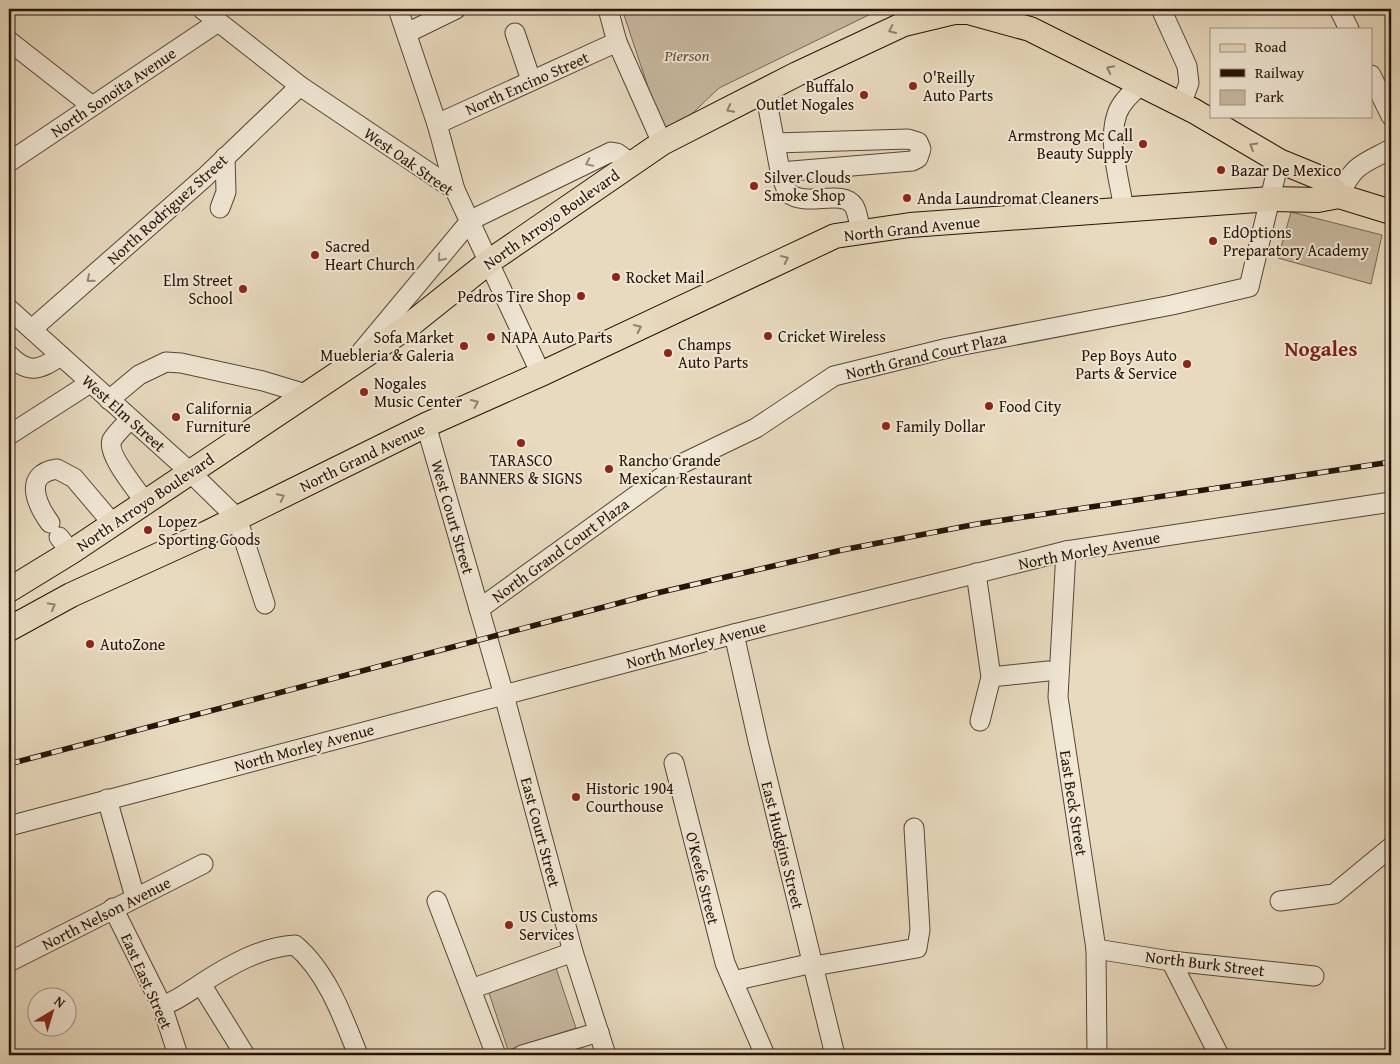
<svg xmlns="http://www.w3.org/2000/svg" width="1400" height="1064" font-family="'Gentium Book Plus',serif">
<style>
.green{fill:#c7b89f;stroke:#766653}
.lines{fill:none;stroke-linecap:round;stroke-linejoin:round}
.minor-casing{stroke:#564535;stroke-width:21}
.major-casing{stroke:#251307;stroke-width:26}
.minor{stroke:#f0e7d5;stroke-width:19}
.major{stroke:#e8dabe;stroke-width:24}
.rail-casing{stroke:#251307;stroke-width:5.5}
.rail{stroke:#f0e7d5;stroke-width:4;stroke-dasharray:11;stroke-linecap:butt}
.oneway{stroke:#90806c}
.oneway2{stroke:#958878}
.poi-dot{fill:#8f2418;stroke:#f0e7d5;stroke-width:2}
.labels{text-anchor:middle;stroke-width:4;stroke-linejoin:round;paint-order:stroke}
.park-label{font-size:16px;font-style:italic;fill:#5e4d3c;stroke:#f0e7d5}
.poi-label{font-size:16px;fill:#251307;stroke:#f0e7d5;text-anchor:start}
.street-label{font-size:16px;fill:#251307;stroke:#f0e7d5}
.district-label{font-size:21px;font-weight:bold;fill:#7a1f14;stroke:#f0e7d5}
</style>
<rect width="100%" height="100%" fill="#e8dabe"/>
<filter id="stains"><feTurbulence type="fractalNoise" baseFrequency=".004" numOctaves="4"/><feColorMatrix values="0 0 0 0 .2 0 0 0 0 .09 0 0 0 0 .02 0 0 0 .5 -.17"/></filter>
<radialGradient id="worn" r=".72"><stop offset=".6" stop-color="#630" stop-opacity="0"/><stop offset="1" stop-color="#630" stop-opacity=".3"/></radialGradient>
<g class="green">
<polygon points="622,9 881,9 719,88 679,126 672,130 665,128 658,117"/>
<polygon points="1291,212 1382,235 1371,284 1278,258"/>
<polygon points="556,968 576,1028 508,1050 488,990"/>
</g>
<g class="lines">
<defs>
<g id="minor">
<polyline points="202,9 300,86 455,190 541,374"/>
<polyline points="398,9 437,124 455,190"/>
<polyline points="608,9 617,42 662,143"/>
<polyline points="1161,9 1187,66 1189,83 1181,105"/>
<polyline points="1339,9 1349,29"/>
<polyline points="407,33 456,9"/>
<polyline points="515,33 531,80"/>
<polyline points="9,41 92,106"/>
<polyline points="1371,75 1391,116"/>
<path d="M765,91L781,176L788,193C807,208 842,188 854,206C858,213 859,224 861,232"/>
<polyline points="437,124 617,42"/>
<polyline points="775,143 908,139 918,142 921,149 918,158 912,161 780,172"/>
<polyline points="9,162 218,22"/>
<path d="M1339,196C1354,164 1361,165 1391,149"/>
<polyline points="220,208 226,192 225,157"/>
<path d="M1124,210C1120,181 1107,143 1117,114C1121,102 1131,93 1141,85"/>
<polyline points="9,309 190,472 237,518 265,604"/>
<polyline points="32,329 205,177 300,86"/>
<polyline points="361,352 471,220 611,152 617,153 632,164"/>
<path d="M9,355C29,375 39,370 61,356"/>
<polyline points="109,400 139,375 166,362 181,363 263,381 306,394"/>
<path d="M130,419C125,425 116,433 112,440C106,454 137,490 145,502"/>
<polyline points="426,425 504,695 573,952 606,1055"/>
<polyline points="9,435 90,383"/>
<path d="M50,523C37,505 22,474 57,469L74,478L113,524"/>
<polyline points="59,537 71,552"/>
<polyline points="1066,551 1058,697 1096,949 1097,1055"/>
<polyline points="976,573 991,677 980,721"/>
<polyline points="479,609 677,466 756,428 834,376 948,348 1172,305 1249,287 1279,161"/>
<polyline points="734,634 758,741 835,1055"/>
<polyline points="991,677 1048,671"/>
<polyline points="674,763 725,963 765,1055"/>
<polyline points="107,799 135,897"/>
<polyline points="9,826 734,634 1066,551 1391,502"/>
<polyline points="437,901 496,1055"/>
<polyline points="1280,901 1334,894 1391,847"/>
<polyline points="113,908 162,1006 178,1055"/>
<polyline points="1096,949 1171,961 1314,976"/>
<polyline points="1171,961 1219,1055"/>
<polyline points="9,962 203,864"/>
<polyline points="814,966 917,948 920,930 914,828"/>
<polyline points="733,981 813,963"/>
<polyline points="201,984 245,1055"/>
<polyline points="471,989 573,952"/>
<path d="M162,1006C177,1001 188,992 202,983C230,965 261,947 295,945C327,972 343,1017 358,1055"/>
<polyline points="522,1055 599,1032"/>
</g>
<g id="major">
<polyline points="9,590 71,552 406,328 490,261 662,143 797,74 904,24 954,12 968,12 1030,29 1194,111 1279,161 1323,179 1339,196"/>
<polyline points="9,629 71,595 205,534 426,425 541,374 835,236 910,225 1271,199 1318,200 1339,196 1391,212"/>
</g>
</defs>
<use href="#minor" class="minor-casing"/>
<use href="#major" class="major-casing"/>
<use href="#minor" class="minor"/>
<use href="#major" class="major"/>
<defs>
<polyline id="rail" points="9,764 657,593 842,550 977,524 1391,462"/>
</defs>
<use href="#rail" class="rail-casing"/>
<use href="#rail" class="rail"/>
</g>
<defs><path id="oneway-chevron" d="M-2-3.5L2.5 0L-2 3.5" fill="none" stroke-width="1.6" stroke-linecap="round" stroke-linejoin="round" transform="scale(1.25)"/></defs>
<g class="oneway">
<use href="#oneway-chevron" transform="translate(892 30) rotate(155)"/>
<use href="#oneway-chevron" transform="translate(1110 69) rotate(-153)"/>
<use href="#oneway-chevron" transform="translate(730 109) rotate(153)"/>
<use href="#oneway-chevron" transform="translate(1253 146) rotate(-150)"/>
<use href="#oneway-chevron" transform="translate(785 259) rotate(-25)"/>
<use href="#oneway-chevron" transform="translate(638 328) rotate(-25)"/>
<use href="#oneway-chevron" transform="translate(475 403) rotate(-24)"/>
<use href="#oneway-chevron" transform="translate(281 497) rotate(-26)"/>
<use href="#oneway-chevron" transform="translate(52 606) rotate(-29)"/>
</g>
<g class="oneway2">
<use href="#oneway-chevron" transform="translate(589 163) rotate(154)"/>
<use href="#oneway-chevron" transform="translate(441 258) rotate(129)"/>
<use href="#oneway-chevron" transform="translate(90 279) rotate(139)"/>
</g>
<g class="poi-dot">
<circle cx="913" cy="86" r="5"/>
<circle cx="864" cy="95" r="5"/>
<circle cx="1143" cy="144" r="5"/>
<circle cx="1221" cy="170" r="5"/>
<circle cx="754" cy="186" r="5"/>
<circle cx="907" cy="198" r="5"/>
<circle cx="1213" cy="241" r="5"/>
<circle cx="315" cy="255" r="5"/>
<circle cx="616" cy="277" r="5"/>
<circle cx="243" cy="289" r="5"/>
<circle cx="581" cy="296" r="5"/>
<circle cx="768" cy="336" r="5"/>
<circle cx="491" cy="337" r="5"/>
<circle cx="464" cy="346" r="5"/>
<circle cx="668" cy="353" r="5"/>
<circle cx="1187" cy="364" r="5"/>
<circle cx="364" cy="392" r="5"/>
<circle cx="989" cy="406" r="5"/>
<circle cx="176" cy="417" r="5"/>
<circle cx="886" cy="426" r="5"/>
<circle cx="521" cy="443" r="5"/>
<circle cx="609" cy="469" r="5"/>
<circle cx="148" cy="530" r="5"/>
<circle cx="90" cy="644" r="5"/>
<circle cx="576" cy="797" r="5"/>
<circle cx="509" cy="925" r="5"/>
</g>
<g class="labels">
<g class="park-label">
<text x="687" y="61">Pierson</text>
</g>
<g class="poi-label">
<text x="923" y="83">O'Reilly<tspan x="923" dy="18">Auto Parts</tspan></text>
<text x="854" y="92" text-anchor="end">Buffalo<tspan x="854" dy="18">Outlet Nogales</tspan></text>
<text x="1133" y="141" text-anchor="end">Armstrong Mc Call<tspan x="1133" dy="18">Beauty Supply</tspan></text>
<text x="1231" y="176">Bazar De Mexico</text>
<text x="764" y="183">Silver Clouds<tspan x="764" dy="18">Smoke Shop</tspan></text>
<text x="917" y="204">Anda Laundromat Cleaners</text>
<text x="1223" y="238">EdOptions<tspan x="1223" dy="18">Preparatory Academy</tspan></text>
<text x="325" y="252">Sacred<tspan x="325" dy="18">Heart Church</tspan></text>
<text x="626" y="283">Rocket Mail</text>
<text x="233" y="286" text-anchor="end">Elm Street<tspan x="233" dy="18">School</tspan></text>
<text x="571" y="302" text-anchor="end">Pedros Tire Shop</text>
<text x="778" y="342">Cricket Wireless</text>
<text x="454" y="343" text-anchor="end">Sofa Market<tspan x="454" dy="18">Muebleria &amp; Galeria</tspan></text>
<text x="501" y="343">NAPA Auto Parts</text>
<text x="678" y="350">Champs<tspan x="678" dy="18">Auto Parts</tspan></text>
<text x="1177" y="361" text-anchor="end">Pep Boys Auto<tspan x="1177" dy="18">Parts &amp; Service</tspan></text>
<text x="374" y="389">Nogales<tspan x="374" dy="18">Music Center</tspan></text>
<text x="999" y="412">Food City</text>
<text x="186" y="414">California<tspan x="186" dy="18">Furniture</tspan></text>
<text x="896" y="432">Family Dollar</text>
<text x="521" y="466" text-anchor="middle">TARASCO<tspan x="521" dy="18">BANNERS &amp; SIGNS</tspan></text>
<text x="619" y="466">Rancho Grande<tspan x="619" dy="18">Mexican Restaurant</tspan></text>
<text x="158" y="527">Lopez<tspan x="158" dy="18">Sporting Goods</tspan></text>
<text x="100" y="650">AutoZone</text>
<text x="586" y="794">Historic 1904<tspan x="586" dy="18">Courthouse</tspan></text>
<text x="519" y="922">US Customs<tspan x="519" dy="18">Services</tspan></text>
</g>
<g class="street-label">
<text transform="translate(527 83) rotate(-24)" y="6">North Encino Street</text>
<text transform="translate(113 92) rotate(-34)" y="6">North Sonoita Avenue</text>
<text transform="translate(409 161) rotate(35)" y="6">West Oak Street</text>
<text transform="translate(167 209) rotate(-42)" y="6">North Rodriguez Street</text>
<text transform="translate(551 219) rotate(-35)" y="6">North Arroyo Boulevard</text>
<text transform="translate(912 228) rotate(-6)" y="6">North Grand Avenue</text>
<text transform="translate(926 355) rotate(-13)" y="6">North Grand Court Plaza</text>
<text transform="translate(124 413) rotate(42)" y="6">West Elm Street</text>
<text transform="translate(362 457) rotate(-26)" y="6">North Grand Avenue</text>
<text transform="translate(145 502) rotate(-34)" y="6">North Arroyo Boulevard</text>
<text transform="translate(453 517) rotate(74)" y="6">West Court Street</text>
<text transform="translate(560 550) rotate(-36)" y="6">North Grand Court Plaza</text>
<text transform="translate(1089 550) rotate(-11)" y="6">North Morley Avenue</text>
<text transform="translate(696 644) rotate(-15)" y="6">North Morley Avenue</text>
<text transform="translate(304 747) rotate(-15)" y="6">North Morley Avenue</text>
<text transform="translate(1074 803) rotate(81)" y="6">East Beck Street</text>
<text transform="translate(541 832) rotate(75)" y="6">East Court Street</text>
<text transform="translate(783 845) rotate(76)" y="6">East Hudgins Street</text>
<text transform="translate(703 878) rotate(76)" y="6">O'Keefe Street</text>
<text transform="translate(106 913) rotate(-27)" y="6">North Nelson Avenue</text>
<text transform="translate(1205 963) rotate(7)" y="6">North Burk Street</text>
<text transform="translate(147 981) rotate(66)" y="6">East East Street</text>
</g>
<g class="district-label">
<text x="1321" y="356">Nogales</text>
</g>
</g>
<rect width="1400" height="1064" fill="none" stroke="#e8dabe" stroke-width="30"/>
<rect x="10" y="10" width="1380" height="1044" fill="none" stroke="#251307" stroke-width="2.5"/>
<rect x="15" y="15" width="1370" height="1034" fill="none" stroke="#251307"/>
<rect x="1210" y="28" width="162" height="90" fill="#f0e7d5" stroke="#9f9283"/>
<rect x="1220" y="44" width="25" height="8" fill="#e8dabe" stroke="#9f9283"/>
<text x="1255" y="52" font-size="15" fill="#251307">Road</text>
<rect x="1220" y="69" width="25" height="8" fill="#251307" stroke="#9f9283"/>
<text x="1255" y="78" font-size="15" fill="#251307">Railway</text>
<rect x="1220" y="90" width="25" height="15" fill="#c7b89f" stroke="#9f9283"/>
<text x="1255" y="102" font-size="15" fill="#251307">Park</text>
<g transform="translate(52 1012) rotate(38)"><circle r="24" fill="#f0e7d5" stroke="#9f9283"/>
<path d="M0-4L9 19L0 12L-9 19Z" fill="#8f2418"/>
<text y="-8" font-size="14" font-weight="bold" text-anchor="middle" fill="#251307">N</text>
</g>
<rect width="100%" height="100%" filter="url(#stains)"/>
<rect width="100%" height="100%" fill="url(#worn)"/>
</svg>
